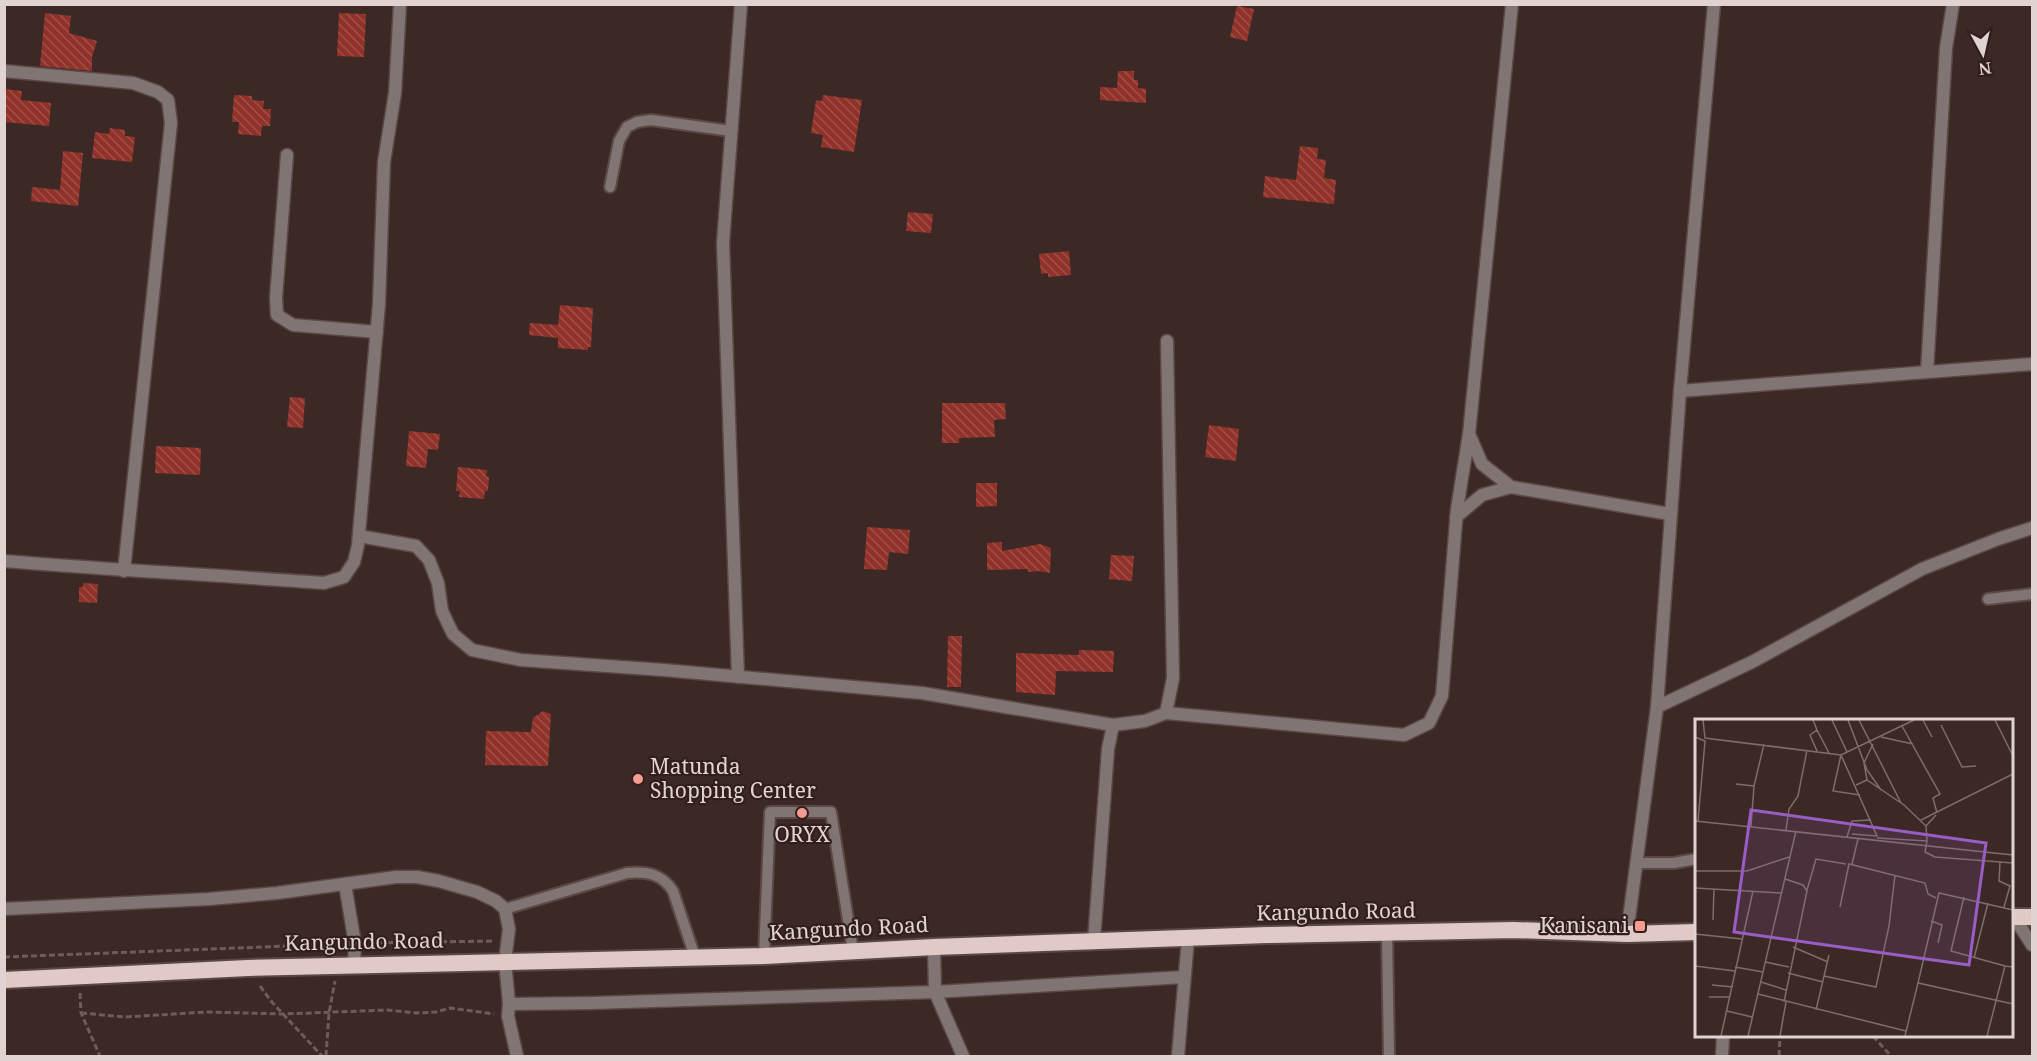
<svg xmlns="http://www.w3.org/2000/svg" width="2037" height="1061" font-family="'Noto Serif',serif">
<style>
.building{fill:url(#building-back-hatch)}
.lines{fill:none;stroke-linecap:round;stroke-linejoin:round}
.service-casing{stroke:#5a4845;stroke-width:14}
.minor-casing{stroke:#5a4845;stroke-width:15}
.trunk-casing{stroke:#5a4845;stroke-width:20}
.path{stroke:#6e5c5a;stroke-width:3;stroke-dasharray:6 3;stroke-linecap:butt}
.service{stroke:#807573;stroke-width:10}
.minor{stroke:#807573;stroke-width:12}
.trunk{stroke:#e1cac6;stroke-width:16}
.poi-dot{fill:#f59c90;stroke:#321f1d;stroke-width:2}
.labels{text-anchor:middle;stroke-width:4.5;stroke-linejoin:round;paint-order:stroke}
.poi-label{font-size:21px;fill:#e0d3d1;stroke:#321f1d;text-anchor:start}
.street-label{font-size:21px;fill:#e0d3d1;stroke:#321f1d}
.inset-road{fill:none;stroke:#7e6d6a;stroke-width:1.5}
.view{fill:#995ec4;fill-opacity:0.15;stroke:#995ec4;stroke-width:3}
.inset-edge{fill:none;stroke:#e0d3d1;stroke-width:3}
</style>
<defs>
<pattern id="building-back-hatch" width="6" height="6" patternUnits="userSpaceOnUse" patternTransform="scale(1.5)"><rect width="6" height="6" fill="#903229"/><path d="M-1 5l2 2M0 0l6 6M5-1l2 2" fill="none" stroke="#9f4f47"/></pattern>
</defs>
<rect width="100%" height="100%" fill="#3c2926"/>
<g class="building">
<polygon points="1237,6 1254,9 1247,41 1230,37"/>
<polygon points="45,13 71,16 69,33 97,41 92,57 92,71 40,66"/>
<polygon points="339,13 366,14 364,57 337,56"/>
<polygon points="1118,71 1134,71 1134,80 1138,80 1138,88 1146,89 1146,103 1100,100 1100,87 1117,88"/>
<polygon points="4,89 22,91 21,100 51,103 49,126 4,122"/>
<polygon points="234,95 252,96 252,100 264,101 263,109 271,109 270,126 262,126 261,136 238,134 239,122 232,122"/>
<polygon points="823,95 862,100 854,152 821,147 823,135 811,133 816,100 822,101"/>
<polygon points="110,128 125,130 125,136 135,137 132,162 92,158 95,132 109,134"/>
<polygon points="1300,146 1318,148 1317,159 1326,160 1324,178 1336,180 1334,204 1263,197 1265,176 1296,180"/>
<polygon points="63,151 83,153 78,206 31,201 32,187 60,190"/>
<polygon points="908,212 933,214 931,233 906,231"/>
<polygon points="1069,251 1071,275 1048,277 1048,273 1041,274 1039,254"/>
<polygon points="560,305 593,308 591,347 588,347 588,350 558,348 558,338 529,335 530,323 558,325"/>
<polygon points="290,397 305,398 303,428 287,427"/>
<polygon points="942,403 1005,403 1006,419 994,420 995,437 959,438 959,443 942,443"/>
<polygon points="1209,425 1239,429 1236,461 1205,457"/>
<polygon points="409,431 440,434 438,450 428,449 426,468 406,466"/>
<polygon points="156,446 201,448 200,475 155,473"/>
<polygon points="458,467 487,470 486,476 489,477 488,491 485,491 484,499 459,497 460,491 456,491"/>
<polygon points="976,483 997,483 997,506 976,507"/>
<polygon points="867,527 910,530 908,554 889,552 887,570 864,569"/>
<polygon points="1002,542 1002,551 1040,544 1051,548 1050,573 1039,571 1028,572 1028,569 987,570 987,543"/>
<polygon points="1111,555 1134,556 1132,581 1109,579"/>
<polygon points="83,583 98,584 97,603 79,602 79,587 83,587"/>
<polygon points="948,636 962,636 961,687 947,687"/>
<polygon points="1079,650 1114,651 1113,672 1056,671 1055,695 1016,692 1016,653 1079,655"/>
<polygon points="543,711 551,714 548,766 485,765 486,731 531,732 533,718"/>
</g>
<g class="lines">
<defs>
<g id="service">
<polyline points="610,187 619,141 627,127 637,122 651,120 731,131"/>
<polyline points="1988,599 2032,594"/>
<polyline points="1636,863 1674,863 1696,859"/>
<path d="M505,909L627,873C647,871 662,874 673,891L695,957"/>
<polyline points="1387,933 1389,1056"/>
<polyline points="764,956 770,812 831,812 853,951"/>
</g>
<g id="minor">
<polyline points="1512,4 1469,434 1482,464 1511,487 1670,514"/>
<polyline points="4,71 133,83 158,92 168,100 171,123 124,571"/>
<polyline points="287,155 276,298 277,315 293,325 377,332"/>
<polyline points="1927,372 1946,48 1953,4"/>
<polyline points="1680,391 2032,364"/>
<polyline points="1456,517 1482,495 1511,487"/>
<polyline points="359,536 416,546 429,560 438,583 442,611 453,634 472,650 521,660 664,670 922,693 1113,725 1145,721 1166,713 1173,678 1167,341"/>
<path d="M4,561C111,570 217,575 324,583L344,577L354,562L358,545L379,304L384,162L395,93L400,4"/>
<polyline points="738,677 723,243 741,4"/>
<polyline points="1657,707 1752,662 1922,569 1998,539 2032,528"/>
<polyline points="1166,713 1404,735 1429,723 1442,696 1457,509 1469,434"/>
<polyline points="345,884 355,944 354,965"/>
<polyline points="4,909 209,899 277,893 396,877 417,877 439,881 477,892 496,901 505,909 509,929 505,961 509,1004"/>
<polyline points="2014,917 2032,945"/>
<polyline points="1627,934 1657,707 1680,391 1714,4"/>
<polyline points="1094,941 1108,749 1113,725"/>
<polyline points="517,1056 508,1016 509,1004 592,1003 935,992 934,947"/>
<polyline points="963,1056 935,992 1184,977"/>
<polyline points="1178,1056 1188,939"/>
<polyline points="1722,1056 1723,1036"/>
</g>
<g id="trunk">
<polyline points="2012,917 2032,917"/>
<polyline points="4,980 248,968 764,956 934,947 1267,935 1514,930 1627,934 1696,932"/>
</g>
</defs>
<use href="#service" class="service-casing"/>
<use href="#minor" class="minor-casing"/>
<use href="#trunk" class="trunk-casing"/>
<g class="path">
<polyline points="369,943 494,941"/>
<polyline points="4,957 341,944"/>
<polyline points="260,986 271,1001 322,1056"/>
<polyline points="80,993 81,1013 100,1056"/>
<polyline points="81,1013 125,1017 207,1012 283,1014 387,1010 416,1013 436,1012 450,1008 494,1014"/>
<polyline points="1873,1036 1891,1056"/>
<polyline points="326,1056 329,1013 335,981"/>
<polyline points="1779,1056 1780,1036"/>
</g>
<use href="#service" class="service"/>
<use href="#minor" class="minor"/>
<use href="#trunk" class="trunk"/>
</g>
<g class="poi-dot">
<circle cx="638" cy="779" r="6"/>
<circle cx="802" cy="813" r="6"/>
<rect x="1634" y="920" width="12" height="12" rx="3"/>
</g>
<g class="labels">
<g class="poi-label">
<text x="650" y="774">Matunda<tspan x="650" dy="24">Shopping Center</tspan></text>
<text x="802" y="842" text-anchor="middle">ORYX</text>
<text x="1628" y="933" text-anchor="end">Kanisani</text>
</g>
<g class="street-label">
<text transform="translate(1336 912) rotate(-1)" y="7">Kangundo Road</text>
<text transform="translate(849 929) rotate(-3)" y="7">Kangundo Road</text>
<text transform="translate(364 942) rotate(-1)" y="7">Kangundo Road</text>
</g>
</g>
<g transform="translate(1695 719)">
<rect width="318" height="318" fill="#3c2926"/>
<path class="inset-road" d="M8,1L10,19L146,36L219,1M118,1L122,11L115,16L122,32M137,1L152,33M153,1L172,51L186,71M164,1L206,84M228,1L237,18M300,1L318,37M246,6L267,48L281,47M207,7L245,75L238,79L242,94M122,11L134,34M0,18L10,22L3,102M186,18L218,25M146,36L182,117L157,115M146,36L138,72L165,76M172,61L169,44L178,25M41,65L59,67M161,66L172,61L209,86L231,107M226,101L318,55M0,102L318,136M56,107L59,67L69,25M91,111L94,90L103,77L112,31M152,118L157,102L176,101M182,119L232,122L231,107L241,96M232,122L230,133L240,138L318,144M305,143L304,162L315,167L309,188M157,145L163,120M0,152H52L94,138M0,169L87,174M112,171L121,140L151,145M269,178L256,232L310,247M145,188L154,145L230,164L233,175L241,179M18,201L19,170M236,202L247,206L243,224M0,215L47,220M98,228L133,243M279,239L293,184M70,243L94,248M0,247L40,252M40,248L68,253M93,254L128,263M129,257L181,268L194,207L200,156M66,263L91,271M223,264L244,174L318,191M17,266L38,268M63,275L211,312M14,278H35M89,283L112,172L108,166L90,160M121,291L134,236M32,292L57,298M26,317L58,172M53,317L101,112M85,317L91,283M210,317L223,264L318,285M292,317L310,247L318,248"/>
<path class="view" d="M56,91L291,124L274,246L39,213Z"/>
<rect width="318" height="318" class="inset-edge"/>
</g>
<rect width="2037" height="1061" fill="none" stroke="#e0d3d1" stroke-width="12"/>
<g transform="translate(1983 54) rotate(172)" stroke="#321f1d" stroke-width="4.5" paint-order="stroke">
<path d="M0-4.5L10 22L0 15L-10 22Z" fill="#e0d3d1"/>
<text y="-9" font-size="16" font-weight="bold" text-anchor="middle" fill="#e0d3d1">N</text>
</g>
</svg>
